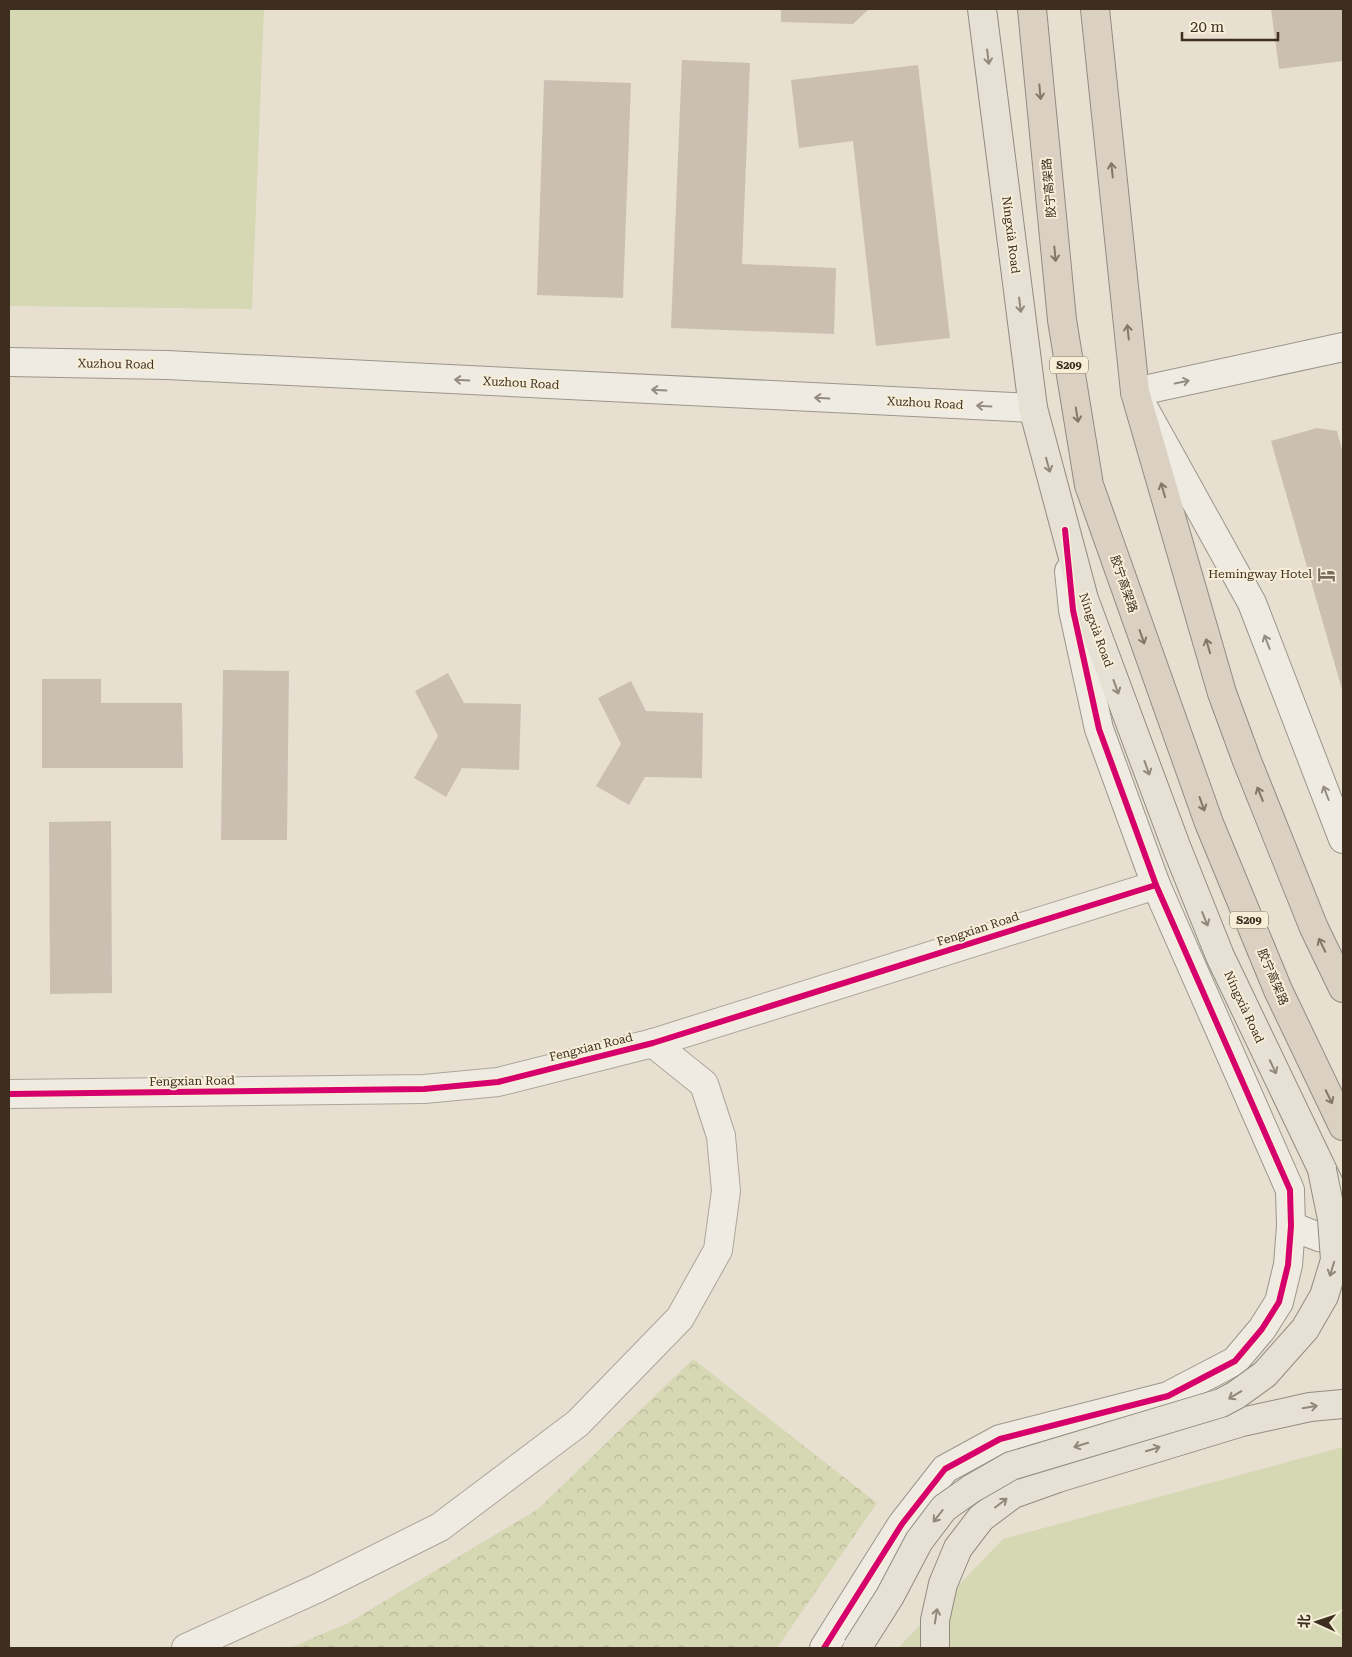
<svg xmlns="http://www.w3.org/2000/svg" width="1352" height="1657" font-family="'Roboto Serif','Noto Sans SC',serif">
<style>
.grass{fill:#d6d7b3}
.forest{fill:url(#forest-crowns)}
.building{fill:#cbbfb2}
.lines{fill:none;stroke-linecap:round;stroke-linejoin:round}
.street-casing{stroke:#ada599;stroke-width:30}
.secondary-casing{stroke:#9c958a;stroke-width:30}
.primary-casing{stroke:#928b80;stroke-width:30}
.highway-casing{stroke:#928b80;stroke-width:30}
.street{stroke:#efebe3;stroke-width:28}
.secondary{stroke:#efebe3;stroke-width:28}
.primary{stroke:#e6e1d4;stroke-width:28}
.highway{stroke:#dad1c2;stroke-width:28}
.primary-bridge-casing{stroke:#928b80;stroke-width:30;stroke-linecap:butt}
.primary-bridge{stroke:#e6e1d4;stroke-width:28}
.cycleway-casing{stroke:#f7eed8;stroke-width:9}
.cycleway{stroke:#d6006c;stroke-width:6}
.oneway{stroke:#92887a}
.oneway2{stroke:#847769}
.oneway3{stroke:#968c82}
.labels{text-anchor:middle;stroke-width:4;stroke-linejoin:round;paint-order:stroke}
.shield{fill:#f7eed8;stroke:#756857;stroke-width:1}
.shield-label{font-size:11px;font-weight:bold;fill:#3d2e20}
.street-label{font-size:12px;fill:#3d2e20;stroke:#f7eed8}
.poi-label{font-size:12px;fill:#3d2e20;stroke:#f7eed8;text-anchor:end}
</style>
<defs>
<pattern id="forest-crowns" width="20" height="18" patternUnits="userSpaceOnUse" patternTransform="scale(1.25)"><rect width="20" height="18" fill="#d6d7b3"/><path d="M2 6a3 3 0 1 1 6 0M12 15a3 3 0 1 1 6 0" fill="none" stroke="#b9b99a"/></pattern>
</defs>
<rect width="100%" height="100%" fill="#e7e0d1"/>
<g class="grass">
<polygon points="9,9 264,9 252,309 9,306"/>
<polygon points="1343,1447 1343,1648 898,1648 1003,1539"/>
</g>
<polygon class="forest" points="693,1359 877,1503 777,1648 290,1648 348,1623 538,1509"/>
<g class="building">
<polygon points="781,9 869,9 853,24 781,22"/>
<polygon points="1271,9 1343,9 1343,61 1279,69"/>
<polygon points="682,60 750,63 742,264 836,268 834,334 671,328"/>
<polygon points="918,65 950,338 876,346 853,141 799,148 791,80"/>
<polygon points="544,80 631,83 623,298 537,295"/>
<polygon points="1317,428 1337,431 1343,453 1343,693 1271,441"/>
<polygon points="223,670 289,671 287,840 221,840"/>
<polygon points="448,673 464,703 521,704 519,770 462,768 446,797 414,778 438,736 415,691"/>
<polygon points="42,679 101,679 101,703 182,703 183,768 42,768"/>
<polygon points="631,681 646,711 703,713 702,778 645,777 629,805 596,786 621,744 598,698"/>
<polygon points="111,821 112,993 50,994 49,822"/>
</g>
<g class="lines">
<defs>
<g id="street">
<polyline points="9,1094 424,1089 498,1082 653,1043 1156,885"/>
<polyline points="186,1648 318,1588 440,1527 578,1423 680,1318 718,1250 726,1191 721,1136 704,1084 653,1043"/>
</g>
<g id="secondary">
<polyline points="1343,347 1135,392 1252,603 1343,839"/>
<polyline points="9,362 167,365 1033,408"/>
<polyline points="1291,1226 1319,1237 1343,1242"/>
<polyline points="824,1648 902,1524 945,1469 1000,1439 1168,1396 1235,1361 1262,1329 1279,1302 1288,1265 1291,1226 1290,1190 1156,885 1099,729 1073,610 1069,571"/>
</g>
<g id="primary">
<polyline points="982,9 1033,408 1084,599 1176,846 1220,956 1333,1192"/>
<polyline points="935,1648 935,1620 943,1584 958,1548 981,1518 1013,1494 1058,1478 1242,1422 1310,1407 1343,1404"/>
</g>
<g id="highway">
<polyline points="1032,9 1062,320 1089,485 1209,823 1278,990 1343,1126"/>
<polyline points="1095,9 1135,392 1222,693 1247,761 1314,928 1343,988"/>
</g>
</defs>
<use href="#street" class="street-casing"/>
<use href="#secondary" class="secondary-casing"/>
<use href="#primary" class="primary-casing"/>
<use href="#highway" class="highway-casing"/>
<use href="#street" class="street"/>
<use href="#secondary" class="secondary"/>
<use href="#primary" class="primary"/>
<use href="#highway" class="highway"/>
<defs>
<polyline id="primary-bridge" points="857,1648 890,1596 919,1541 944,1508 971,1489 1011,1466 1221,1403 1236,1395 1265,1374 1305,1329 1324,1296 1335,1260 1332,1219 1322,1170"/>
</defs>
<use href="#primary-bridge" class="primary-bridge-casing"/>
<use href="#primary-bridge" class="primary-bridge"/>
<defs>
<g id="cycleway">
<polyline points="9,1094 424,1089 498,1082 653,1043 1156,885"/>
<polyline points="824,1648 902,1524 945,1469 1000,1439 1168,1396 1235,1361 1262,1329 1279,1302 1288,1265 1291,1226 1290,1190 1156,885 1099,729 1073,610 1065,530"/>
</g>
</defs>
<use href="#cycleway" class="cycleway-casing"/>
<use href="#cycleway" class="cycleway"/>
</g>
<defs><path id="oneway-shaft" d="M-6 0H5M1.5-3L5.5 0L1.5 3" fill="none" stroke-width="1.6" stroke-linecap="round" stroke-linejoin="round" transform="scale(1.25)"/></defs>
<g class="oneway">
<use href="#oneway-shaft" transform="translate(988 57) rotate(83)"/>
<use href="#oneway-shaft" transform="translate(1020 305) rotate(83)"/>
<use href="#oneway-shaft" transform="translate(1048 465) rotate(75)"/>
<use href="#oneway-shaft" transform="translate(1116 687) rotate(70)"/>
<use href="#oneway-shaft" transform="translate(1147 768) rotate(70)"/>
<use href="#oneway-shaft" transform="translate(1205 919) rotate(68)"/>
<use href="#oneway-shaft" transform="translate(1273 1067) rotate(65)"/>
<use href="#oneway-shaft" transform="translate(1332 1269) rotate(107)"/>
<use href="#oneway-shaft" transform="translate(1235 1395) rotate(149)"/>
<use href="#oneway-shaft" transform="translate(1310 1407) rotate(-9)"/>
<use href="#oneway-shaft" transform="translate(1081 1445) rotate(163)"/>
<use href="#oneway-shaft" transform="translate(1153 1449) rotate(-17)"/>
<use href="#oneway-shaft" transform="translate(1001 1503) rotate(-37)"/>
<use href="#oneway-shaft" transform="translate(938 1516) rotate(128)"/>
<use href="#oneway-shaft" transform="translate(936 1616) rotate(-81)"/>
</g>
<g class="oneway2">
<use href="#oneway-shaft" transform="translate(1040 92) rotate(85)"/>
<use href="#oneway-shaft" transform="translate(1112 170) rotate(-96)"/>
<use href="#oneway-shaft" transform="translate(1055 254) rotate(85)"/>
<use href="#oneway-shaft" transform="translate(1128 332) rotate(-96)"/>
<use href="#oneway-shaft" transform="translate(1077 415) rotate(81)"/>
<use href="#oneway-shaft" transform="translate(1163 490) rotate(-106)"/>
<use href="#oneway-shaft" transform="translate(1142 637) rotate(71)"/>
<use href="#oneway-shaft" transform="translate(1208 646) rotate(-106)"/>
<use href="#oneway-shaft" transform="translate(1260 794) rotate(-112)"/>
<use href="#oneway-shaft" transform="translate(1202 804) rotate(70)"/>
<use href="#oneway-shaft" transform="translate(1322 945) rotate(-116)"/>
<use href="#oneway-shaft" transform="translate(1329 1097) rotate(64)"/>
</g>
<g class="oneway3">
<use href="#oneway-shaft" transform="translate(462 380) rotate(-177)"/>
<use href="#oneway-shaft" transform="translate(1182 382) rotate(-12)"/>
<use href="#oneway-shaft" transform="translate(659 390) rotate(-177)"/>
<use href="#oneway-shaft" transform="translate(822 398) rotate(-177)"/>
<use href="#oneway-shaft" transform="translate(984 406) rotate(-177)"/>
<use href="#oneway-shaft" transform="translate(1267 642) rotate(-111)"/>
<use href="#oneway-shaft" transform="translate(1326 793) rotate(-111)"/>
</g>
<defs>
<symbol id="hotel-bare" viewBox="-9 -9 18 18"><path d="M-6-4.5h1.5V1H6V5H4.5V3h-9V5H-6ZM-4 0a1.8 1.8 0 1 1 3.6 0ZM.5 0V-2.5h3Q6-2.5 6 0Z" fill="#786c5e" stroke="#f7eed8" stroke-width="2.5" paint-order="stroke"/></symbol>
</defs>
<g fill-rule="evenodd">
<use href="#hotel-bare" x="1314" y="562" width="25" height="25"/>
</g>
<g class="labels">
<g class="shield">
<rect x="1050" y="356.5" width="38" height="17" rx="4"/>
<rect x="1230" y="911.5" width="38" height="17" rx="4"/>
</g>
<g class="shield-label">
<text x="1069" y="369">S209</text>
<text x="1249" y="924">S209</text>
</g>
<g class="street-label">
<text transform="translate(1049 188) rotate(-95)" y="4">胶宁高架路</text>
<text transform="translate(1011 235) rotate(83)" y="4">Níngxià Road</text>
<text transform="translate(116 364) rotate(1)" y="4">Xuzhou Road</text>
<text transform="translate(521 383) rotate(3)" y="4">Xuzhou Road</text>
<text transform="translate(925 403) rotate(3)" y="4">Xuzhou Road</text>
<text transform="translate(1124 584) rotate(71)" y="4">胶宁高架路</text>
<text transform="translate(1096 630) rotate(70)" y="4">Níngxià Road</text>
<text transform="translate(978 929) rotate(-18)" y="4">Fengxian Road</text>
<text transform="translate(1273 977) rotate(67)" y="4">胶宁高架路</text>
<text transform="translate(1244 1007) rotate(65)" y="4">Níngxià Road</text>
<text transform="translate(591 1047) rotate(-14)" y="4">Fengxian Road</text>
<text transform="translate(192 1081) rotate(-1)" y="4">Fengxian Road</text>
</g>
<g class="poi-label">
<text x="1312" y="578">Hemingway Hotel</text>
</g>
</g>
<rect width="1352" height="1657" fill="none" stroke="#3d2e20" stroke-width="20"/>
<g transform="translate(1317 1622) rotate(273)" stroke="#f7eed8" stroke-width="4" paint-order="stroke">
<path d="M0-4L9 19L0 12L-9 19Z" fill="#3d2e20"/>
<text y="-8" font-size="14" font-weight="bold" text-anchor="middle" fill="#3d2e20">北</text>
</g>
<path d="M1182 32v8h96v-8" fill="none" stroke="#3d2e20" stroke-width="2.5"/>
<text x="1190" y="32" font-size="15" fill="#3d2e20" stroke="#f7eed8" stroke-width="4" paint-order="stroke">20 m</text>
</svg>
